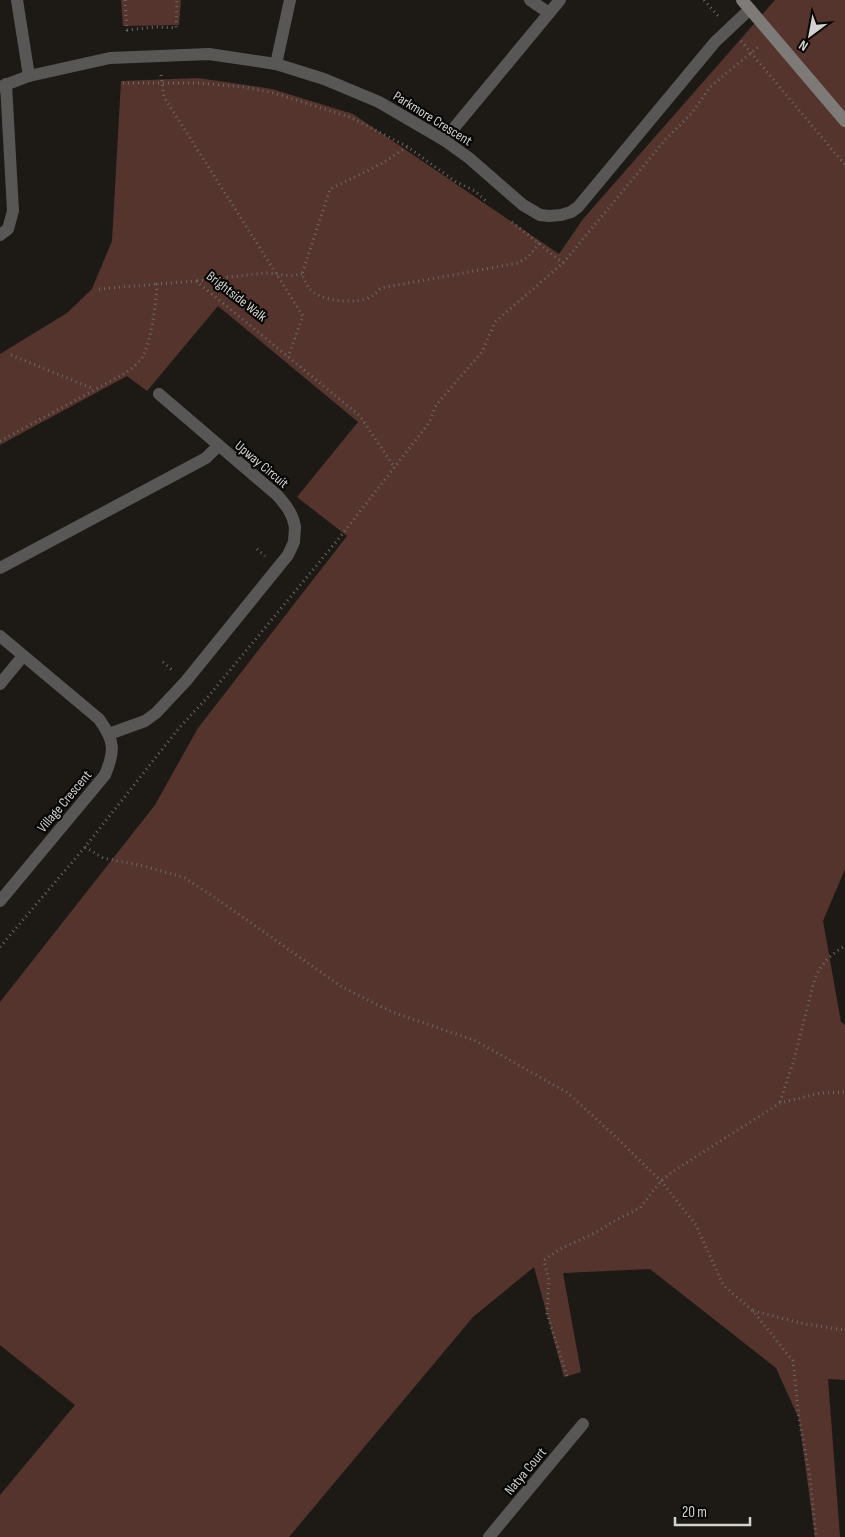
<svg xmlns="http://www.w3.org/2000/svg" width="845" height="1537" font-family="'Sofia Sans Condensed',sans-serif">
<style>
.green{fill:#56342e}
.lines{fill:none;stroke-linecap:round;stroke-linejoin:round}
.path{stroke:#6c6a66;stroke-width:3;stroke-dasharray:1 4;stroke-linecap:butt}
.lane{stroke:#595756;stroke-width:12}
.street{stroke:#595756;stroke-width:12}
.secondary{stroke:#7d7a77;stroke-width:12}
.labels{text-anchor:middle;stroke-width:4.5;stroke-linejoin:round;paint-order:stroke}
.street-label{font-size:14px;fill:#d3d2cf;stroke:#060605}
</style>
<rect width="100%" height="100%" fill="#1d1a16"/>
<g class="green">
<polygon points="121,0 181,0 179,25 123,26"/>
<polygon points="775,0 845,0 845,869 823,921 841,1022 845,1025 845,1380 828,1379 840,1537 815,1537 799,1419 776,1368 650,1269 563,1273 581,1372 564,1377 534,1267 473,1317 289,1537 0,1537 0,1495 75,1405 0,1345 0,1002 155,805 198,728 347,536 297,497 358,422 218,306 147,391 127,376 0,445 0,354 67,313 92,289 112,241 121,81 198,78 272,89 353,114 559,254 583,219"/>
</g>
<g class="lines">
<g class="path">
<polyline points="125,0 127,30 156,27 176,28 177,0"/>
<polyline points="704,0 718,16"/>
<polyline points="741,41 845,165"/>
<polyline points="161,75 164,97 303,316 288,357"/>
<polyline points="123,83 198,83 244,87 274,93 352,118 408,147 456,182 475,191 486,201"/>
<path d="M407,147L383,163L330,189L302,274C304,279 306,284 309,288C319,302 359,305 372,296C375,294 378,291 381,288L518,263L529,256L539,243"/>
<polyline points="512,222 563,263"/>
<path d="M197,281L264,273C280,273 286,278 302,274"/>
<polyline points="99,289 157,284"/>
<polyline points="11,355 94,389"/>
<path d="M0,441L122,375C130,370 140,363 144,354C152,337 156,302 157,284L196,281L360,416L394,467"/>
<polyline points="257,549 265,556"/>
<polyline points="163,662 172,670"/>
<polyline points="85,847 103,858 144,866 185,878 217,899 342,987 392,1012 476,1041 568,1093 617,1138 661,1181 696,1225 723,1285 753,1311 793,1361 799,1419 810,1477 816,1537"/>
<polyline points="0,947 85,847 179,728 207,698 340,537 429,423 436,405 482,352 495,322 563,263 666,139 692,113 710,87 758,47"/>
<path d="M780,1102L793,1063L815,978C821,964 832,953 845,946"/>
<polyline points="753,1311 805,1324 845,1330"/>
<polyline points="567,1376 547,1314 549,1281 544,1260 562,1248 595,1233 616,1220 640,1208 661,1181 672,1172 780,1103 820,1093 845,1092"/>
</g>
<g class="lane">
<polyline points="530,0 549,13"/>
<polyline points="276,64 290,0"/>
<polyline points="444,140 560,0"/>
<polyline points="0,235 8,229 13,211 6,84"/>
<path d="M159,394L277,495C286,505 293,514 295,527"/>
<polyline points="0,568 206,458 218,446"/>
</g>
<g class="street">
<polyline points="17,0 29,76"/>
<polyline points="0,87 29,76 110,58 209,54 276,64 324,79 379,102 444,140 469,158 523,205 540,215 549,216 561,215 571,212 578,207 715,42 750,9"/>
<path d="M0,636L99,719C115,741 115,751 105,775L0,901"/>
<polyline points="0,684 23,656"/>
<polyline points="109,734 145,721 156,713 186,681 288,555 294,542 295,527"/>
<polyline points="489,1537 583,1424"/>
</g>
<polyline class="secondary" points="742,0 845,121"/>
</g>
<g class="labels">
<g class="street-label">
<text transform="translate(433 118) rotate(32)" y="5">Parkmore Crescent</text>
<text transform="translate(237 296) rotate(38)" y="5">Brightside Walk</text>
<text transform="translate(262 464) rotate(40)" y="5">Upway Circuit</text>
<text transform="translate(64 801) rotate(-50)" y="5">Village Crescent</text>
<text transform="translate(525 1471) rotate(-50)" y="5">Natya Court</text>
</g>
</g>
<g transform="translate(810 35) rotate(212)" stroke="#060605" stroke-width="4" paint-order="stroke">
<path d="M0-4L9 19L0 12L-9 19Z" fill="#d3d2cf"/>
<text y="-8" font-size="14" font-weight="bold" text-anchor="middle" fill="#d3d2cf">N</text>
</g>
<path d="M675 1517v8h75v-8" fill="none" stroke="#d3d2cf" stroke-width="2.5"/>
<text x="682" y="1517" font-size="15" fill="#d3d2cf" stroke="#060605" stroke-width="4" paint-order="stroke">20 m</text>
</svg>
